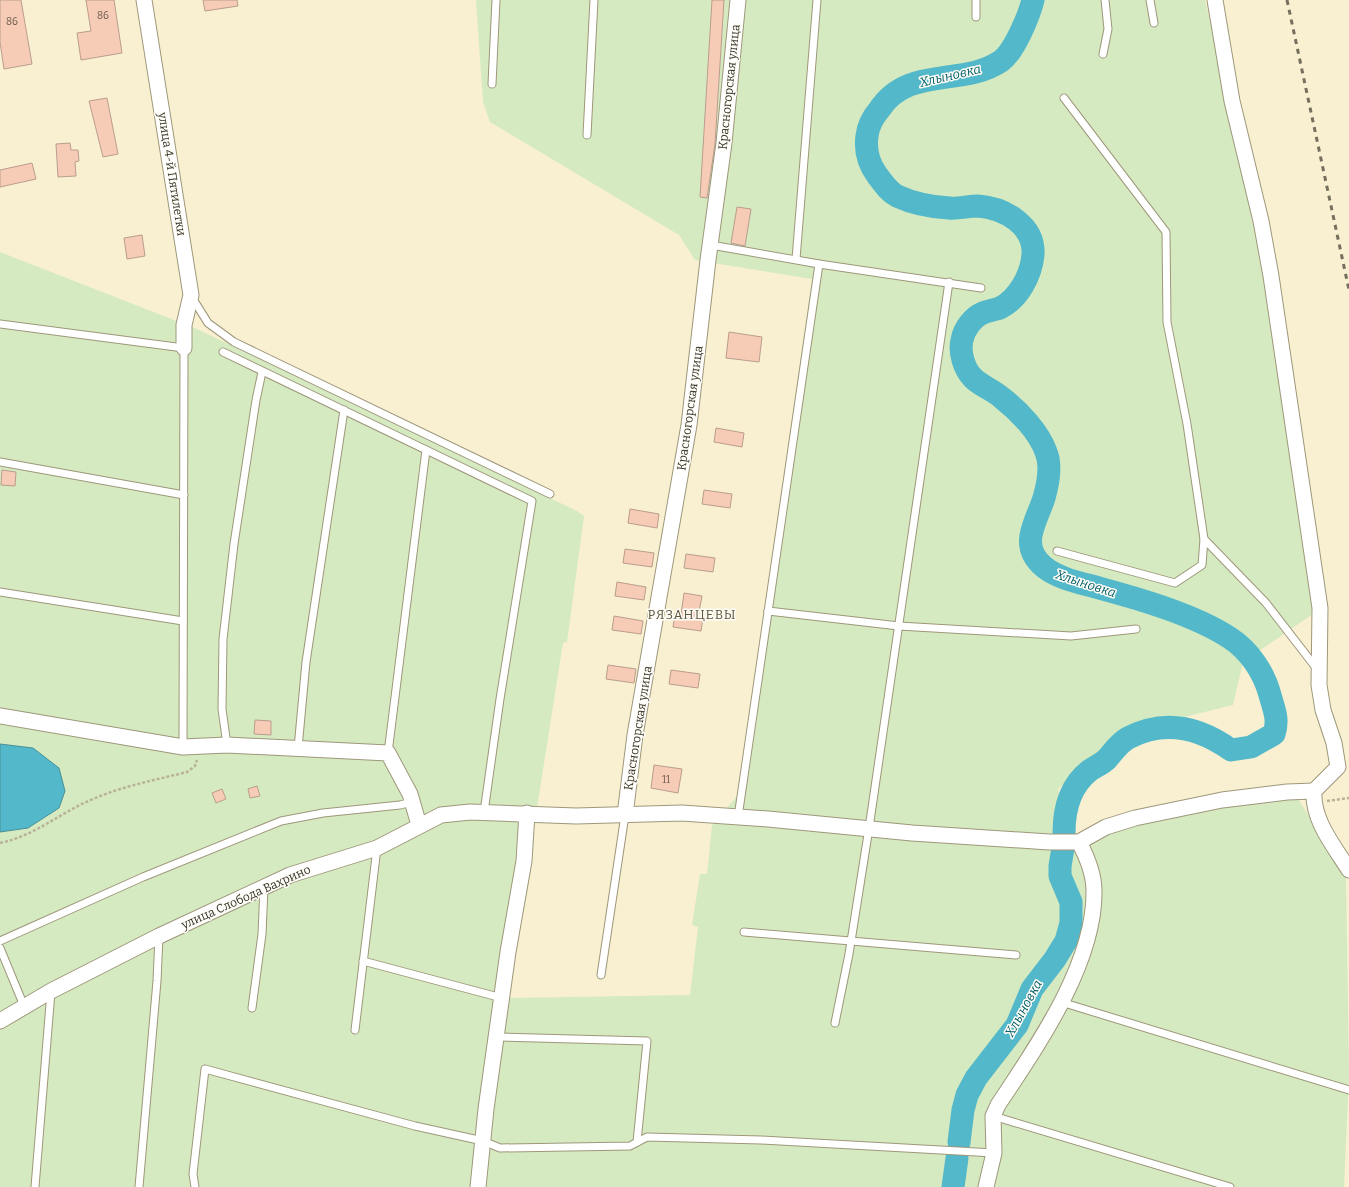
<svg xmlns="http://www.w3.org/2000/svg" width="1349" height="1187" font-family="Bitter,serif">
<style>
.green{fill:#d6eac1}
.water{fill:#53b8c9;stroke:#4a9098}
.lines{fill:none;stroke-linecap:round;stroke-linejoin:round}
.river{stroke:#53b8c9;stroke-width:23}
.building{fill:#f7ccb6;stroke:#ba9d8e}
.service-casing{stroke:#9e977b;stroke-width:9}
.minor-casing{stroke:#9e977b;stroke-width:17}
.path{stroke:#b8b299;stroke-width:2.5;stroke-dasharray:3 2;stroke-linecap:butt}
.service{stroke:#fff;stroke-width:7}
.minor{stroke:#fff;stroke-width:15}
.rail{stroke:#75705e;stroke-width:3;stroke-dasharray:5 5;stroke-linecap:butt}
.labels{text-anchor:middle;stroke-width:3;stroke-linejoin:round;paint-order:stroke}
.number-label{font-size:10px;fill:#66594b}
.street-label{font-size:12px;fill:#363327;stroke:#fffdf7}
.water-label{font-size:13px;font-style:italic;fill:#005d69;stroke:#fffdf7}
.neighbourhood-label{font-size:13px;letter-spacing:1px;fill:#5e573d;stroke:#fffdf7}
</style>
<rect width="100%" height="100%" fill="#f8f0d1"/>
<polygon class="green" points="476,0 1205,0 1252,204 1313,614 1243,662 1233,705 1160,723 1103,751 1058,789 1079,841 1114,825 1292,789 1346,875 1349,1075 1344,1187 0,1187 0,252 197,329 577,511 584,516 567,642 563,643 507,998 690,995 698,927 692,925 700,874 707,874 712,825 738,795 812,279 695,260 679,235 490,122 483,102"/>
<polygon class="water" points="0,744 33,748 59,768 65,791 59,808 28,828 0,832"/>
<g class="lines">
<g class="river">
<path d="M1033,0C1029,16 1014,52 1001,61C963,87 908,65 879,110C873,117 868,127 867,136C865,150 869,164 877,175C883,183 888,191 897,196C912,203 932,207 949,208C958,209 968,206 978,206C1004,208 1035,225 1033,255C1031,276 1018,299 1000,308C994,310 988,311 983,313C973,317 964,329 962,340C959,352 964,369 973,378C981,386 993,390 1002,398C1019,411 1039,432 1046,452C1052,466 1048,484 1044,498C1036,523 1018,545 1044,567C1059,579 1081,583 1099,588C1140,599 1195,615 1230,638C1250,651 1264,673 1270,695C1274,710 1279,719 1274,734L1251,747L1231,750C1199,727 1164,719 1128,738C1119,743 1113,752 1107,759C1102,764 1094,767 1089,771C1070,786 1064,810 1064,833"/>
<polyline points="959,1142 963,1110 967,1095 976,1078 1017,1025 1032,989 1055,959 1066,941 1071,923 1071,902 1060,876 1060,866 1063,848"/>
<polyline points="953,1187 957,1158"/>
</g>
</g>
<g class="building">
<polygon points="0,0 21,0 32,64 4,69 0,42"/>
<polygon points="86,0 114,0 122,53 81,60 77,33 91,31"/>
<polygon points="203,0 237,0 238,6 205,11"/>
<polygon points="712,0 724,0 715,144 707,198 700,197"/>
<polygon points="107,98 118,154 103,157 89,101"/>
<polygon points="70,143 71,150 78,150 79,161 75,162 76,176 58,177 56,144"/>
<polygon points="32,163 36,179 0,187 0,170"/>
<polygon points="737,207 751,209 745,246 731,243"/>
<polygon points="142,235 145,256 127,259 124,238"/>
<polygon points="729,332 762,337 759,362 726,358"/>
<polygon points="716,428 744,433 742,447 714,442"/>
<polygon points="2,470 16,472 15,486 1,485"/>
<polygon points="704,490 732,494 730,508 702,504"/>
<polygon points="630,509 659,514 657,528 628,523"/>
<polygon points="625,549 654,553 652,567 623,563"/>
<polygon points="686,554 715,558 713,572 684,568"/>
<polygon points="617,582 646,587 644,600 615,596"/>
<polygon points="684,593 702,596 698,617 703,618 701,631 673,627 675,613 681,614"/>
<polygon points="614,616 643,621 641,634 612,630"/>
<polygon points="608,665 636,669 634,683 606,679"/>
<polygon points="671,670 700,674 698,688 669,684"/>
<polygon points="255,720 271,721 271,735 254,734"/>
<polygon points="654,765 682,769 678,793 651,788"/>
<polygon points="257,786 260,796 250,798 248,789"/>
<polygon points="222,789 226,799 216,803 212,793"/>
</g>
<g class="lines">
<defs>
<g id="service">
<polyline points="1150,0 1154,23"/>
<polyline points="976,17 976,0"/>
<polyline points="1103,54 1108,29 1105,0"/>
<polyline points="492,84 496,0"/>
<polyline points="1064,98 1166,232 1167,322 1187,424 1204,539 1266,603 1317,669"/>
<polyline points="587,135 594,0"/>
<polyline points="711,245 819,264 981,288"/>
<polyline points="796,259 817,0"/>
<polyline points="193,299 208,323 234,342 550,494"/>
<polyline points="0,324 184,348 183,747"/>
<polyline points="223,352 532,501 500,699 484,812"/>
<polyline points="0,462 184,495"/>
<polyline points="1057,551 1175,583 1202,565 1204,539"/>
<polyline points="0,592 183,621"/>
<polyline points="768,611 899,626 1071,636 1136,629"/>
<polyline points="227,745 222,709 223,639 234,544 256,400 262,372"/>
<polyline points="298,748 306,662 344,410"/>
<polyline points="388,753 426,450"/>
<polyline points="738,817 819,264"/>
<polyline points="744,932 1016,955"/>
<polyline points="0,941 143,877 281,821 323,813 400,805 412,802"/>
<polyline points="0,948 24,1006"/>
<polyline points="363,961 502,998"/>
<polyline points="601,975 625,815"/>
<polyline points="1061,1002 1349,1090"/>
<polyline points="252,1008 262,934 264,887"/>
<polyline points="835,1023 849,954 869,828 949,282"/>
<polyline points="355,1030 377,848"/>
<polyline points="496,1037 647,1041 637,1142"/>
<polyline points="993,1116 1230,1187"/>
<polyline points="35,1187 51,992"/>
<polyline points="139,1187 157,981 159,936"/>
<polyline points="195,1187 193,1174 205,1069 415,1126 483,1141 500,1148 630,1146 647,1137 761,1140 994,1153"/>
</g>
<g id="minor">
<polyline points="144,0 191,295 184,325 184,348"/>
<path d="M1215,0L1232,101L1261,221L1271,276L1320,608L1319,685L1323,710L1334,743L1338,767L1314,791C1312,820 1334,846 1349,870"/>
<polyline points="0,716 183,747 227,745 388,753 410,794 419,825"/>
<polyline points="625,815 635,735 689,425 708,260 724,143 738,0"/>
<polyline points="0,1021 51,991 159,936 290,875 377,848 441,815 470,812 576,816 682,813 768,819 912,833 1049,842 1079,842 1106,827 1135,818 1222,800 1287,792 1314,791"/>
<polyline points="478,1187 486,1109 508,952 524,861 527,813"/>
<path d="M986,1187L994,1153L993,1116L998,1105C1037,1046 1095,964 1094,891C1094,873 1087,857 1079,842"/>
</g>
</defs>
<use href="#service" class="service-casing"/>
<use href="#minor" class="minor-casing"/>
<g class="path">
<polyline points="1327,801 1349,798"/>
<path d="M0,843C37,835 59,813 93,799C123,786 155,780 187,772L195,766L197,760"/>
</g>
<use href="#service" class="service"/>
<use href="#minor" class="minor"/>
<polyline class="rail" points="1287,0 1349,290"/>
</g>
<g class="labels">
<g class="number-label">
<text x="103" y="19">86</text>
<text x="12" y="25">86</text>
<text x="666" y="783">11</text>
</g>
<g class="street-label">
<text transform="translate(729 87) rotate(-84)" y="4">Красногорская улица</text>
<text transform="translate(172 174) rotate(81)" y="4">улица 4-й Пятилетки</text>
<text transform="translate(690 408) rotate(-82)" y="4">Красногорская улица</text>
<text transform="translate(638 728) rotate(-81)" y="4">Красногорская улица</text>
<text transform="translate(246 897) rotate(-24)" y="4">улица Слобода Вахрино</text>
</g>
<g class="water-label">
<text transform="translate(950 75) rotate(-13)" y="5">Хлыновка</text>
<text transform="translate(1086 583) rotate(18)" y="5">Хлыновка</text>
<text transform="translate(1023 1008) rotate(-61)" y="5">Хлыновка</text>
</g>
<g class="neighbourhood-label">
<text x="692" y="619">РЯЗАНЦЕВЫ</text>
</g>
</g>
</svg>
